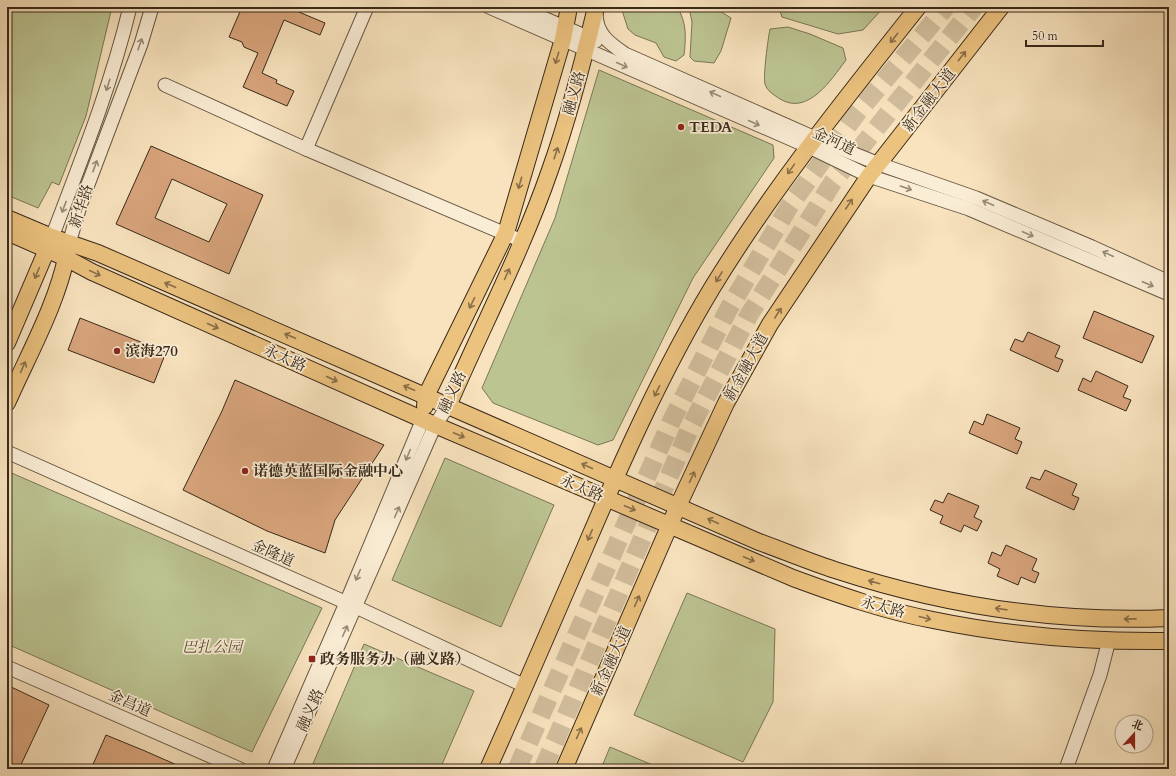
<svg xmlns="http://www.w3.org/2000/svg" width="1176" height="776" font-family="Cardo,'Noto Serif SC',serif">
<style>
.green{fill:#bcc492;stroke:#7a7656}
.building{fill:#d8a47c;stroke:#38291a;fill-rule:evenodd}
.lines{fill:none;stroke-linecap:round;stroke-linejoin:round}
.highway-tunnel{stroke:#d2be9d;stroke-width:19;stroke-dasharray:19 10;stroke-linecap:butt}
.minor-casing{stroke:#685843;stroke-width:15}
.major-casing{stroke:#38291a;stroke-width:18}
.minor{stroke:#faedd5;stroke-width:13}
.major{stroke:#ecc27f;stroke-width:16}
.oneway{stroke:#896e47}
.oneway2{stroke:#998b78}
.poi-dot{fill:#8f2418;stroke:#faedd5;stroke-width:1.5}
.labels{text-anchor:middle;stroke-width:3.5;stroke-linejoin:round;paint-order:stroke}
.street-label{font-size:15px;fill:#38291a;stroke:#faedd5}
.poi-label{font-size:15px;font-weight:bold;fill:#38291a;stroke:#faedd5;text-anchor:start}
.park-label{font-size:15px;font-style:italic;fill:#595038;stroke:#faedd5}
</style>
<rect width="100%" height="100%" fill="#f8e3be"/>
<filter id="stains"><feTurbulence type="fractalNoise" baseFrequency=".005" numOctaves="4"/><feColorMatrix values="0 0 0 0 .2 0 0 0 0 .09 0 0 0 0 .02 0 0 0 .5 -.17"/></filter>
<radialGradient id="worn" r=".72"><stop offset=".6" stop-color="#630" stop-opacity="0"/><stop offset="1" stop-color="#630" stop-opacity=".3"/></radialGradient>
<g class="green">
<polygon points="7,7 112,7 86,116 59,185 52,182 38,208 7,195"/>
<path d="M621,7H677C687,22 686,38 684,55L676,61L664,57L656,43L635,35L628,29Z"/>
<polygon points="689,7 715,8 731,18 721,51 714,63 694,61 690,57 692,22"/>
<polygon points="782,7 884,7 863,30 838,34 782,17 780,11"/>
<path d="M788,27L810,34L843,48L846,60C831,80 808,116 780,99C774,95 767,91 765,84C763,75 768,39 770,29Z"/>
<polygon points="599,70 773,145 774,158 693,278 613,440 598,445 493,403 482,388 555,218"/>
<polygon points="445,458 554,505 501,627 392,580"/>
<polygon points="7,471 322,608 252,752 7,644"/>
<polygon points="687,593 775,629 773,702 743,762 634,715"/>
<polygon points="364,644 474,691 440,769 320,769 312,766"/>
<polygon points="610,747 662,769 601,769"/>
</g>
<g class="building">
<polygon points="242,7 287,7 325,23 320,35 284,20 262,73 277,80 276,83 294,91 287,106 243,87 258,53 244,47 242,42 229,37"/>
<path d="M151,146L263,195L229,274L116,224ZM172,179L227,204L209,242L155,218Z"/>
<polygon points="1094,311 1154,336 1142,363 1083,338"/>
<polygon points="80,318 166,352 154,383 68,350"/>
<polygon points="1028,332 1060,346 1055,357 1063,360 1058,372 1010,350 1015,339 1023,342"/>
<polygon points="1096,371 1128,386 1123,397 1131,400 1126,411 1078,390 1083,378 1091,382"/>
<polygon points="235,380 384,445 335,520 325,553 267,531 183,490 222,411"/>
<polygon points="987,414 1020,428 1015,439 1022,442 1017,454 969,433 974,421 983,425"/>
<polygon points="1045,470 1077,484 1072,495 1079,498 1074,510 1026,488 1031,477 1040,480"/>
<polygon points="948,493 979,506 974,517 982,521 977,531 964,525 961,532 940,523 943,516 930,510 935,500 943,503"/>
<polygon points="1006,545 1037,559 1032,570 1039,573 1035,583 1021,577 1018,585 997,576 1000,569 988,563 992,552 1001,556"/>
<polygon points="7,685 49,705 19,769 7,769"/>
<polygon points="106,735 145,751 186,769 91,769"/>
</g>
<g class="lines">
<g class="highway-tunnel">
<polyline points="517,769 672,420 728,310 790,205 857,113 946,7"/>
<polyline points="543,769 690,428 749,315 833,182 974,7"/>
</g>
<defs>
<g id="minor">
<polyline points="489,7 809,147 869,176 969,209 1169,294"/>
<polyline points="518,7 596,41"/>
<path d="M596,13C596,34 609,43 625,54L815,138L879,164L976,198L1092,247L1169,282"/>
<polyline points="165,85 306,149 367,7"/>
<polyline points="306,149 522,241"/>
<path d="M52,237C81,161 111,86 130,7"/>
<polyline points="69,243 81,203 141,44 152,7"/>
<polyline points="7,452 356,607 525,686"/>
<polyline points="7,667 240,769"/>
<polyline points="274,769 346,603 423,419"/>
<polyline points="284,769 435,425 448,406"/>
<polyline points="1066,769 1100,675 1109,640"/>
</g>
<g id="major">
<path d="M7,218L52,237L98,253L759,542C784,551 810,562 835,570C942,605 1056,623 1169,618"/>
<path d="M7,232L66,258L92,272L435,425L793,578C839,595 885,611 933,620C1010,636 1090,642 1169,641"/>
<polyline points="7,343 51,240"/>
<path d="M7,403C29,353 58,303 68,249"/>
<polyline points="425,406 426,396 506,233 563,39 569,7"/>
<path d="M448,406C482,327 522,251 550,170C569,117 583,62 596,7"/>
<path d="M488,769C521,696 552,623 584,550C622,461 662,371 712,288C773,188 846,98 918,7"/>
<polyline points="564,769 678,506 726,403 770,324 869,176 1001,7"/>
</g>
</defs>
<use href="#minor" class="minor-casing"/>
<use href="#major" class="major-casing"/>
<use href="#minor" class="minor"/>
<use href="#major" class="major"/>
</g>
<defs><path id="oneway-shaft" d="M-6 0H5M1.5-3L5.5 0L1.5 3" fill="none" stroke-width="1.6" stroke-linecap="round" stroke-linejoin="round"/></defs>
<g class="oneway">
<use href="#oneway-shaft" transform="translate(894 38) rotate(128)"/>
<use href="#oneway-shaft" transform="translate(962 56) rotate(-52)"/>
<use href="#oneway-shaft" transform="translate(557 58) rotate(107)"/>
<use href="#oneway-shaft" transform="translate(556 153) rotate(-72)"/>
<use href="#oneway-shaft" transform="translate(791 169) rotate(125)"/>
<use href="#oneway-shaft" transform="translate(520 183) rotate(106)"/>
<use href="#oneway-shaft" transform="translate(849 204) rotate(-56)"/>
<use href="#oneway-shaft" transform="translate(37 273) rotate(113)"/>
<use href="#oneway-shaft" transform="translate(95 273) rotate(25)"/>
<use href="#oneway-shaft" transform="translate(507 274) rotate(-66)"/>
<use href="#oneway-shaft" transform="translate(719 277) rotate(122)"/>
<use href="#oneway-shaft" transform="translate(170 285) rotate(-157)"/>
<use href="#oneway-shaft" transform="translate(472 303) rotate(116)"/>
<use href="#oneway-shaft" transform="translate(778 313) rotate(-57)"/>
<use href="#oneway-shaft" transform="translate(213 326) rotate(24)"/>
<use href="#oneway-shaft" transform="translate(290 336) rotate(-157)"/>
<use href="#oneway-shaft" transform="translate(23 367) rotate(-66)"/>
<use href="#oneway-shaft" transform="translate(332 379) rotate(24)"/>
<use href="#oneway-shaft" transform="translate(409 388) rotate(-157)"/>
<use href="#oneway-shaft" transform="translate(657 391) rotate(116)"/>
<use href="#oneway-shaft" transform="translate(459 435) rotate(23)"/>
<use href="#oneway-shaft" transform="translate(587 466) rotate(-156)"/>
<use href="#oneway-shaft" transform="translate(692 477) rotate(-65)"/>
<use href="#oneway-shaft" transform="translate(630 508) rotate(23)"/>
<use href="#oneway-shaft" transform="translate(713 521) rotate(-156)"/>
<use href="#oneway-shaft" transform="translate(590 535) rotate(113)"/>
<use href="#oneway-shaft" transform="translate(749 559) rotate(23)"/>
<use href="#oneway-shaft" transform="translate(874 582) rotate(-164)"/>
<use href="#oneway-shaft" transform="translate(637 601) rotate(-66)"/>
<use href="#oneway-shaft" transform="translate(1001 609) rotate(-172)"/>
<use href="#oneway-shaft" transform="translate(925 618) rotate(14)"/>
<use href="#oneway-shaft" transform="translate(1130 619) rotate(179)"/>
<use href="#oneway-shaft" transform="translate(579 733) rotate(-66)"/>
</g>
<g class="oneway2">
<use href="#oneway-shaft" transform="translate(140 44) rotate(-71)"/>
<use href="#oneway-shaft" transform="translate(622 65) rotate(24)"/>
<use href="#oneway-shaft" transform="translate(108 85) rotate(108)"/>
<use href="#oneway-shaft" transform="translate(715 94) rotate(-156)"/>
<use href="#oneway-shaft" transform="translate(754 123) rotate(24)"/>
<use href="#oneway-shaft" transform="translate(95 166) rotate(-70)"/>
<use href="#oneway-shaft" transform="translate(906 188) rotate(19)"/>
<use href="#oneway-shaft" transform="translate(988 203) rotate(-157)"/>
<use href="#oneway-shaft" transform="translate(64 207) rotate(111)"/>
<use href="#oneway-shaft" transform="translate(1028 234) rotate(23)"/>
<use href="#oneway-shaft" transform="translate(1108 254) rotate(-155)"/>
<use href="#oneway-shaft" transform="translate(1148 284) rotate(23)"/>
<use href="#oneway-shaft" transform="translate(408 455) rotate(113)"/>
<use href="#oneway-shaft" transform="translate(397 512) rotate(-66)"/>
<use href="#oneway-shaft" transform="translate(358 575) rotate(113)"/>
<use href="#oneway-shaft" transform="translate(345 631) rotate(-66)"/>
</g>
<g class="poi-dot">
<circle cx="681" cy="127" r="4"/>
<circle cx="117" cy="351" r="4"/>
<circle cx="245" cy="471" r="4"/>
<rect x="308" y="655" width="8" height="8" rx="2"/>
</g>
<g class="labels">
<g class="street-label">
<text transform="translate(574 93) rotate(-74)" y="5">融义路</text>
<text transform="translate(929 100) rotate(-52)" y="5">新金融大道</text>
<text transform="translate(834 141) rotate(25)" y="5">金河道</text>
<text transform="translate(81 206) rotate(-72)" y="5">新华路</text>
<text transform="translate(285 358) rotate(24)" y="5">永太路</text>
<text transform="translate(746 367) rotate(-61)" y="5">新金融大道</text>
<text transform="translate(452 392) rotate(-64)" y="5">融义路</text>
<text transform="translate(582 488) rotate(23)" y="5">永太路</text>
<text transform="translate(273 553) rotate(24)" y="5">金隆道</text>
<text transform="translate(883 607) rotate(15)" y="5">永太路</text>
<text transform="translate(611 661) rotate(-66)" y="5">新金融大道</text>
<text transform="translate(130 703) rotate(24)" y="5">金昌道</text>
<text transform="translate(310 710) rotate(-66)" y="5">融义路</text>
</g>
<g class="poi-label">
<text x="689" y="132">TEDA</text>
<text x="125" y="356">滨海270</text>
<text x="253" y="476">诺德英蓝国际金融中心</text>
<text x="320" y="664">政务服务办（融义路）</text>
</g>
<g class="park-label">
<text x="212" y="652">巴扎公园</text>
</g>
</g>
<rect width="1176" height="776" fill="none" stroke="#f8e3be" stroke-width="24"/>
<rect x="8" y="8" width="1160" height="760" fill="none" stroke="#38291a" stroke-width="2"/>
<rect x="12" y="12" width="1152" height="752" fill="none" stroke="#38291a"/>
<g transform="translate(1134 734) rotate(21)"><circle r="19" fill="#faedd5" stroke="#ac9f8a"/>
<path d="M0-3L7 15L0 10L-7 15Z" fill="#8f2418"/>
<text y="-6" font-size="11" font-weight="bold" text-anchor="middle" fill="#38291a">北</text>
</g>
<path d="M1026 40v6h77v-6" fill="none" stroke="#38291a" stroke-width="2"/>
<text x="1032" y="40" font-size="12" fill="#38291a" stroke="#faedd5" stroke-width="3" paint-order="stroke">50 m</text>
<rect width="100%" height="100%" filter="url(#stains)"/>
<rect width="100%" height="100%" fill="url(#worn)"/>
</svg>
